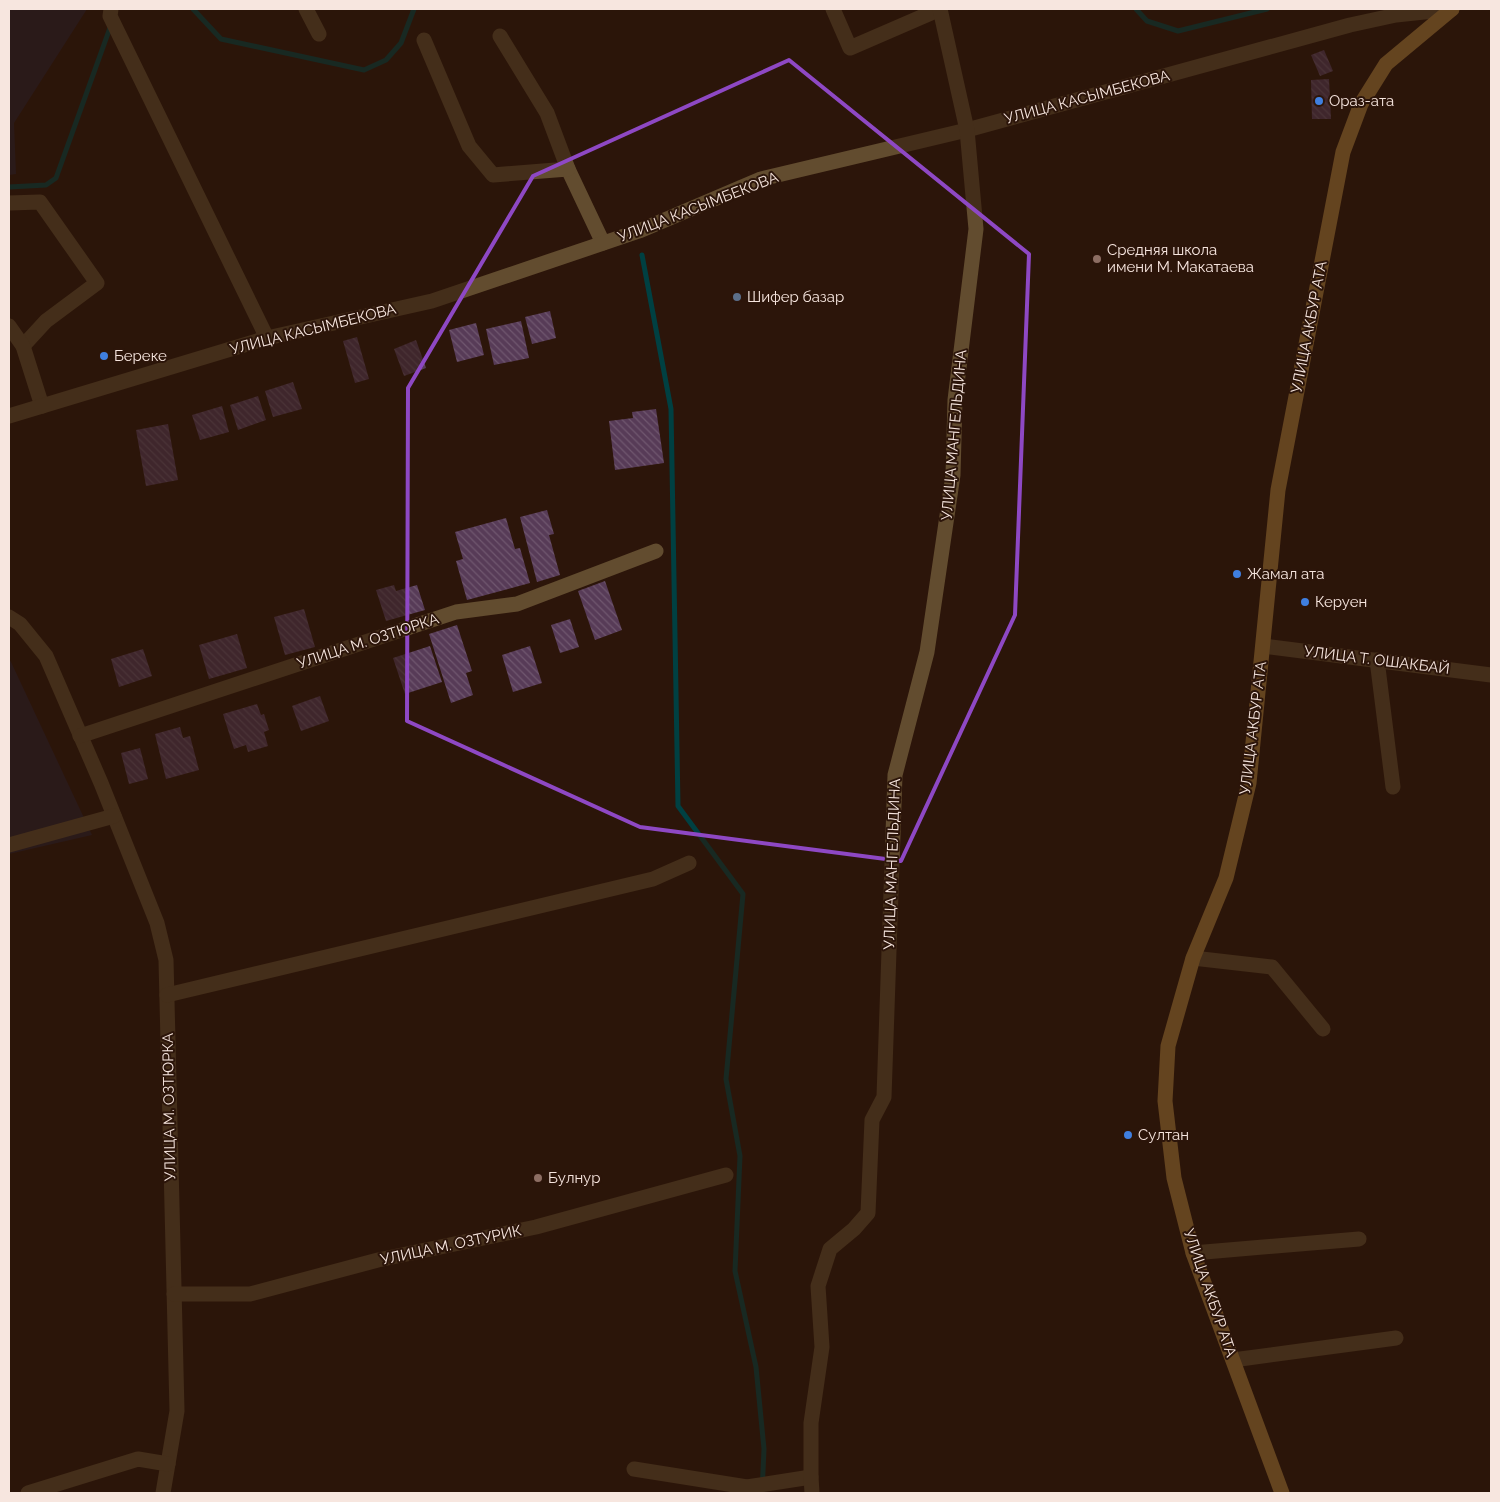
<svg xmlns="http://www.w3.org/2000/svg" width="1500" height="1502" font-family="Raleway,sans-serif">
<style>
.industrial{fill:#281f2e}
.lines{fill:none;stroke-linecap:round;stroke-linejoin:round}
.stream{stroke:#004042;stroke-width:5}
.building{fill:url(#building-back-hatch)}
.minor{stroke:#624c2f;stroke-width:15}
.major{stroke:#a97c3a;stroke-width:15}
.marked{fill:none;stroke:#8e48c4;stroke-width:4;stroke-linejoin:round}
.shop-dot{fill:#3f7fe0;stroke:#2c150a;stroke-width:2}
.education-dot{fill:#8d6e63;stroke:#2c150a;stroke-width:2}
.service-dot{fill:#5c6f8a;stroke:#2c150a;stroke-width:2}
.labels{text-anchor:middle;stroke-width:4;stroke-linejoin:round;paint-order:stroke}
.street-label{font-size:15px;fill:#f7e6df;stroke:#2c150a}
.poi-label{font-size:15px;fill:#f7e6df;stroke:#2c150a;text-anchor:start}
</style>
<defs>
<pattern id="building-back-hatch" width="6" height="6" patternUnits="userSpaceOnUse" patternTransform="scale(1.25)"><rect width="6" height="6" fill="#573b57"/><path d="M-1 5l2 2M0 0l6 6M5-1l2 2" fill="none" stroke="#70576f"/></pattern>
</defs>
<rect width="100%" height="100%" fill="#2c150a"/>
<g class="industrial">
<polygon points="9,9 87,9 14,123 16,174 9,175"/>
<polygon points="9,659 11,662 92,835 9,854"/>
</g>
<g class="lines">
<g class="stream">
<polyline points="193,9 221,39 364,70 386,60 401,43 414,9"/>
<polyline points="1136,9 1147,21 1178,31 1267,9"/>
<polyline points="9,187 46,185 56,178 111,25"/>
<polyline points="642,255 671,409 678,806 743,894 726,1079 740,1156 735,1271 756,1367 764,1449 762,1493"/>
</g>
</g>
<g class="building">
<polygon points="1324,50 1333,71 1320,76 1311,55"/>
<polygon points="1329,79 1331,119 1312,119 1311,80"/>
<polygon points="550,311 556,338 532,344 525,317"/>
<polygon points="521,321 529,358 494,365 486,329"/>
<polygon points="476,323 484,355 457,362 449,330"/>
<polygon points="357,337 369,379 355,383 343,341"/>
<polygon points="416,340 426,368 404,376 394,349"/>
<polygon points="293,382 302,409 273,417 265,391"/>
<polygon points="258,396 266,420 238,430 230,405"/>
<polygon points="222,406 229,432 200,440 192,415"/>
<polygon points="656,409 664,463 615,470 609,421 633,418 632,412"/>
<polygon points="168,424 178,480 146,486 136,430"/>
<polygon points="547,510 554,534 549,535 560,575 537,582 520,517"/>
<polygon points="506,518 515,549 520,548 530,583 467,600 456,561 463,559 455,532"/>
<polygon points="605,581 622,630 595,640 578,591"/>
<polygon points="394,585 396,591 417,585 425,610 386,621 376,590"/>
<polygon points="304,609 315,647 285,655 274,617"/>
<polygon points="570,619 579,647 560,653 551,625"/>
<polygon points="457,625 472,671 466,673 473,695 451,703 429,634"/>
<polygon points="237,634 247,668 209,679 199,645"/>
<polygon points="430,646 442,682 405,694 393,658"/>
<polygon points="530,646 542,683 513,692 502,655"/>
<polygon points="143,649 152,676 119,687 111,659"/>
<polygon points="320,696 329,721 301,731 292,706"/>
<polygon points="257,704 261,715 264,714 269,730 264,732 268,746 248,752 246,745 234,749 223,714"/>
<polygon points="180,727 183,738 190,736 199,770 166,779 155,734"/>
<polygon points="140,748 148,779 129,784 121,753"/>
</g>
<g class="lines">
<g class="minor">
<polyline points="111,9 110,16 267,338"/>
<polyline points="306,9 319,34"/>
<polyline points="833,9 850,48 940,9"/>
<polyline points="500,36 547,113 568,169 603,243"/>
<polyline points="424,40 469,146 493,175 568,169"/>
<polyline points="9,203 40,202 97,283 46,321 23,346"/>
<polyline points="9,326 23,346 42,406"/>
<polyline points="9,416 267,338 432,301 639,231 761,179 967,130 1350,25 1396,15 1452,9"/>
<polyline points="9,617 20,624 46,656 101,783 157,923 166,960 177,1411 163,1493"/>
<polyline points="1263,646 1491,675"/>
<polyline points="1377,660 1393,787"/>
<polyline points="80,736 456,612 517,604 656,551"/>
<polyline points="9,845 114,816"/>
<polyline points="1193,958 1272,967 1323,1029"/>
<polyline points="167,995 653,879 689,863"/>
<polyline points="1193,1253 1359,1239"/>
<polyline points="174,1294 250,1294 378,1260 536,1227 726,1175"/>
<polyline points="1233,1360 1396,1338"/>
<polyline points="634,1469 747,1487 811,1477"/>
<polyline points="28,1493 138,1459 168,1464"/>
<polyline points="812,1493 811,1477 811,1423 822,1347 818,1286 830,1249 854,1229 868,1213 872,1120 884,1097 895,775 927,652 953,475 955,400 976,229 967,130 940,9"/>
</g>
<polyline class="major" points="1282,1493 1193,1253 1174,1178 1165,1101 1168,1046 1193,958 1226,878 1249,783 1278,490 1343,152 1361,104 1386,64 1452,9"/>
</g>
<path d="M0 0H1500V1502H0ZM789,60L1029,254L1015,615L901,861L640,827L407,721L408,388L533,176Z" fill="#2c150a" fill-opacity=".55" fill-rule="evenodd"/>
<path class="marked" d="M789,60L1029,254L1015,615L901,861L640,827L407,721L408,388L533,176Z"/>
<g class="shop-dot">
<circle cx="1319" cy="101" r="5"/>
<circle cx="104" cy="356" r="5"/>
<circle cx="1237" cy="574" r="5"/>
<circle cx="1305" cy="602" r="5"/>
<circle cx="1128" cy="1135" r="5"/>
</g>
<g class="education-dot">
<circle cx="1097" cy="259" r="5"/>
<circle cx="538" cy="1178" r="5"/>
</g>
<circle class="service-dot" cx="737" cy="297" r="5"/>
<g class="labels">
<g class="street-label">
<text transform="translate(1087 97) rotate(-15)" y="5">УЛИЦА КАСЫМБЕКОВА</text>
<text transform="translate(698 207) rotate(-21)" y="5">УЛИЦА КАСЫМБЕКОВА</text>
<text transform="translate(1309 327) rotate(-79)" y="5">УЛИЦА АКБУР АТА</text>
<text transform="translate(313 329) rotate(-14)" y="5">УЛИЦА КАСЫМБЕКОВА</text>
<text transform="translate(954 435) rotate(-85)" y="5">УЛИЦА МАНГЕЛЬДИНА</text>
<text transform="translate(368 641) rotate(-18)" y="5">УЛИЦА М. ОЗТЮРКА</text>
<text transform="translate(1377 660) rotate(7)" y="5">УЛИЦА Т. ОШАКБАЙ</text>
<text transform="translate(1253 728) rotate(-83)" y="5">УЛИЦА АКБУР АТА</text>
<text transform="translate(892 864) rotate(-88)" y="5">УЛИЦА МАНГЕЛЬДИНА</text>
<text transform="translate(169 1107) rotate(-91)" y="5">УЛИЦА М. ОЗТЮРКА</text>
<text transform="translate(451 1245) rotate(-12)" y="5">УЛИЦА М. ОЗТУРИК</text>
<text transform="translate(1210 1293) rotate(71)" y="5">УЛИЦА АКБУР АТА</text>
</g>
<g class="poi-label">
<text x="1329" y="106">Ораз-ата</text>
<text x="1107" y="255">Средняя школа<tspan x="1107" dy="17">имени М. Макатаева</tspan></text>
<text x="747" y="302">Шифер базар</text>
<text x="114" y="361">Береке</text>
<text x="1247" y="579">Жамал ата</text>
<text x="1315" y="607">Керуен</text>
<text x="1138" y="1140">Султан</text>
<text x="548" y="1183">Булнур</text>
</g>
</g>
<rect width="1500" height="1502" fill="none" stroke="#f7e6df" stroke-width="20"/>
</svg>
